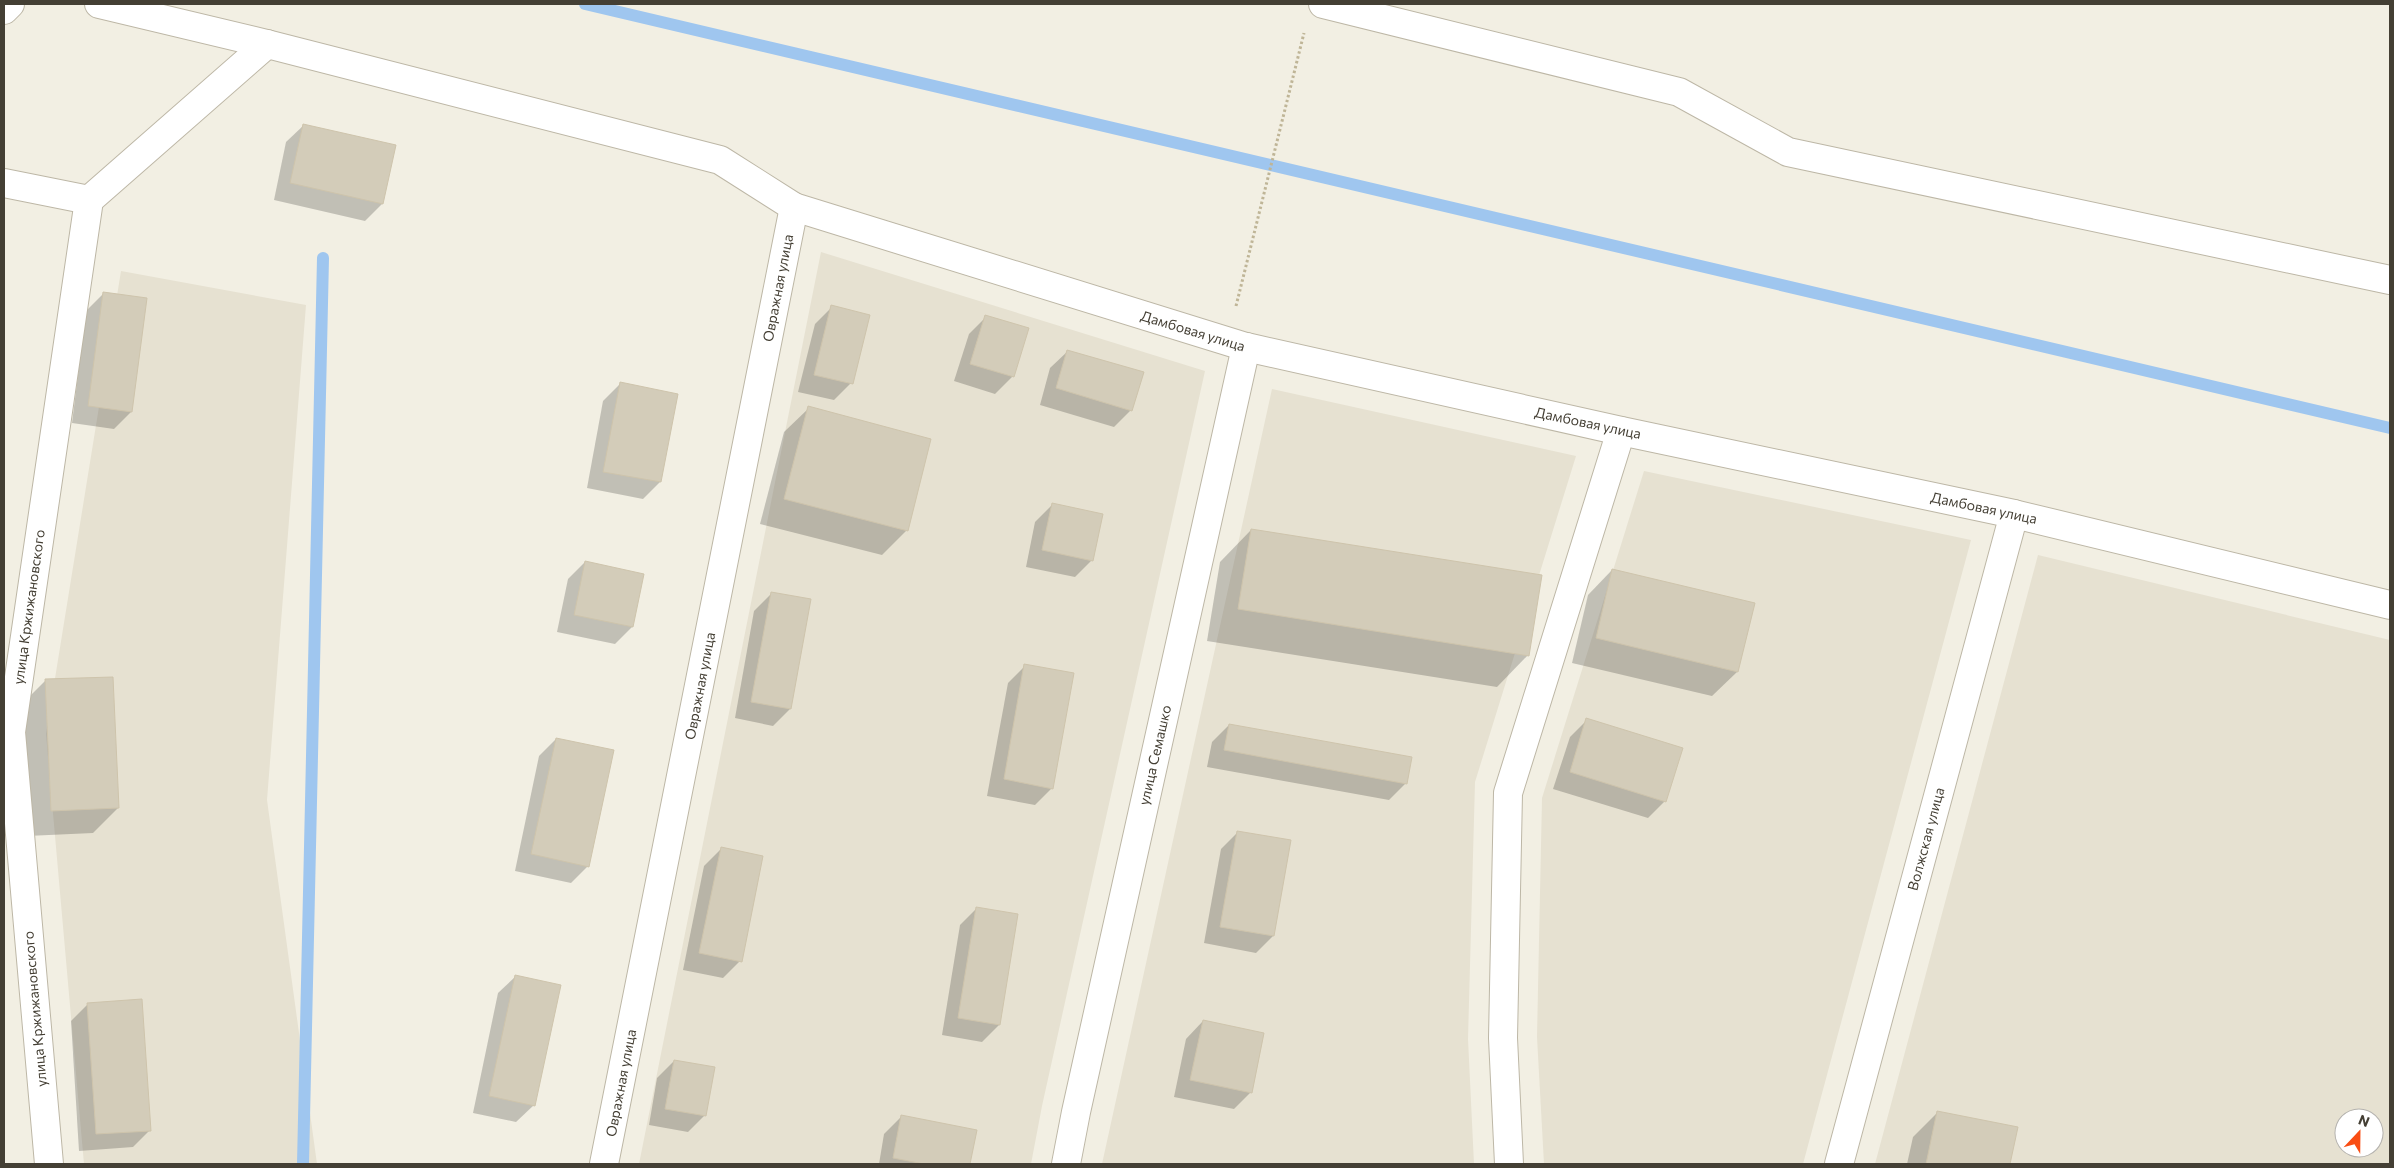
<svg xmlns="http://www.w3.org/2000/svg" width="2394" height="1168" font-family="Commissioner,sans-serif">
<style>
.residential{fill:#e6e1d1;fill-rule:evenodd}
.shadow{fill:#0003}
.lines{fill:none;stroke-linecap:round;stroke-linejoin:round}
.stream{stroke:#9fc6ef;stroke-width:12}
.building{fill:#d3ccb9;stroke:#cec4ac}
.minor-casing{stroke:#bdb7a6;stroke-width:30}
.path{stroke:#bfb597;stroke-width:3;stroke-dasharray:2.5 2.5;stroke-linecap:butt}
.minor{stroke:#fff;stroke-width:28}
.labels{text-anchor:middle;stroke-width:4;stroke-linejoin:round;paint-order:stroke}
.street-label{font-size:14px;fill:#443f34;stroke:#fff}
</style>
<rect width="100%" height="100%" fill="#f2efe3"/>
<g class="residential">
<polygon points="821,252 1205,371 1042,1106 1031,1164 639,1164"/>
<polygon points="121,271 306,305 267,800 317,1164 84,1164 46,734"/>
<polygon points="1272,389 1576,456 1475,782 1468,1039 1474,1164 1102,1164"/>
<polygon points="1644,471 1971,540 1803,1164 1544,1164 1537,1037 1542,798"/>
<path d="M2038,555L2390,640V1164H1875ZM2344,1118H2374V1148H2344Z"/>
</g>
<g class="shadow">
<polygon points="304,125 382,204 365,221 274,200 286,142"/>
<polygon points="103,294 131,412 114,429 72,423 86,311"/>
<polygon points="832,307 851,383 834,400 798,392 815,324"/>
<polygon points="986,317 1027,329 1012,377 995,394 954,381 969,334"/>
<polygon points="1068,351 1131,410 1114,427 1040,405 1050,368"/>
<polygon points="620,384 660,482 643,499 587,488 603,401"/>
<polygon points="809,408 907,530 882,555 760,524 784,432"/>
<polygon points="1052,505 1092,560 1075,577 1026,567 1035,522"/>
<polygon points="1251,530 1528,655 1497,687 1207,641 1220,562"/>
<polygon points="585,562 632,627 615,644 557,632 568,579"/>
<polygon points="1612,570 1737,672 1712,696 1572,663 1588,595"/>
<polygon points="771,594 790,709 773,726 735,718 754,611"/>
<polygon points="1025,666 1052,788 1035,805 987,796 1008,683"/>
<polygon points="46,680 118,808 93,833 27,836 21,705"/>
<polygon points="1587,720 1665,801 1648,818 1553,789 1570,737"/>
<polygon points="1229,725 1406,783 1389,800 1207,767 1212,742"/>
<polygon points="556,739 588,866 571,883 515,871 539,756"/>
<polygon points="1238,832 1273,936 1256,953 1204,943 1221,849"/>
<polygon points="721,849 740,961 723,978 683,970 704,866"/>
<polygon points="977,908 999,1025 982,1042 942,1035 960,925"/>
<polygon points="516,976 534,1105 516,1122 473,1113 498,993"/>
<polygon points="88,1004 150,1130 133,1147 79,1151 71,1021"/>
<polygon points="1203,1021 1251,1092 1234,1109 1174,1097 1186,1039"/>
<polygon points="674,1061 705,1115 688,1132 649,1125 657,1078"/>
<polygon points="1938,1112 2016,1128 2009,1164 1907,1164 1913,1137"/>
<polygon points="901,1117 975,1131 969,1164 879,1164 884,1134"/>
</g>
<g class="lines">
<g class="stream">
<polyline points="585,4 2390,428"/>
<polyline points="303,1164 323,258"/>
</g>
</g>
<g class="building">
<polygon points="303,124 396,145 383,204 290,183"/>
<polygon points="103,292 147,298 132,412 88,406"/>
<polygon points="831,305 870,315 853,384 814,375"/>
<polygon points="985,315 1029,328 1014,377 970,364"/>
<polygon points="1067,350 1144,372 1132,411 1056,388"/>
<polygon points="620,382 678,394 661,482 603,472"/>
<polygon points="808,406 931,439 908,531 784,499"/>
<polygon points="1052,503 1103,514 1093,561 1042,550"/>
<polygon points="1251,529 1542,575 1529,656 1238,609"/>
<polygon points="585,561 644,574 633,627 574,615"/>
<polygon points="1612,569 1755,603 1738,672 1596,638"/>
<polygon points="771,592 811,599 791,709 751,702"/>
<polygon points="1024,664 1074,673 1053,789 1004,779"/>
<polygon points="113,677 119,808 51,811 45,679"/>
<polygon points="1586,718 1683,748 1666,802 1570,772"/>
<polygon points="1229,724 1412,757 1407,784 1224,750"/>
<polygon points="556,738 614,750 589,867 531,854"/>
<polygon points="1237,831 1291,840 1274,936 1220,927"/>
<polygon points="721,847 763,856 742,962 699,953"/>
<polygon points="976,907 1018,914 1000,1025 958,1018"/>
<polygon points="515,975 561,985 535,1106 489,1096"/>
<polygon points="142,999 151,1131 96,1134 87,1003"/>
<polygon points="1203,1020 1264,1033 1252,1093 1190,1080"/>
<polygon points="674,1060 715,1067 706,1116 665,1109"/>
<polygon points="1937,1111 2018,1127 2010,1164 1926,1164"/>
<polygon points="901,1115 977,1130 970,1164 924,1164 893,1158"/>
</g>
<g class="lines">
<defs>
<g id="minor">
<polyline points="99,4 267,44 720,160 794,207 1246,347 1621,431 2014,514 2390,605"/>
<polyline points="1323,4 1679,92 1788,152 2390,280"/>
<polyline points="4,10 10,4"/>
<polyline points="4,183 89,200"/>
<polyline points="89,200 267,44"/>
<polyline points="49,1164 11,732 89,200"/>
<polyline points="604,1164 794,207"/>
<polyline points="1066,1164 1076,1112 1246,347"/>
<polyline points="1509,1164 1503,1038 1508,793 1621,431"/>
<polyline points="1839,1164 2014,514"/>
</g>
</defs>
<use href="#minor" class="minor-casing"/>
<polyline class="path" points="1236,306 1304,33"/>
<use href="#minor" class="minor"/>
</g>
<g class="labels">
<g class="street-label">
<text transform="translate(778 288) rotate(-79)" y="5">Овражная улица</text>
<text transform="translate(1193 331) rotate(17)" y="5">Дамбовая улица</text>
<text transform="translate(1588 423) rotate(12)" y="5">Дамбовая улица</text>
<text transform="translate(1984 508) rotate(12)" y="5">Дамбовая улица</text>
<text transform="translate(29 607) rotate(-82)" y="5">улица Кржижановского</text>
<text transform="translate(700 686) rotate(-79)" y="5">Овражная улица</text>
<text transform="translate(1155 755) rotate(-77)" y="5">улица Семашко</text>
<text transform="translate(1926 839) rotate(-75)" y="5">Волжская улица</text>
<text transform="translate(35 1009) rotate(-95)" y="5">улица Кржижановского</text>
<text transform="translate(621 1083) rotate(-79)" y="5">Овражная улица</text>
</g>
</g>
<rect width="2394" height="1168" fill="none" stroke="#443f34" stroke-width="10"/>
<g transform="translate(2359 1133) rotate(22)"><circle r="24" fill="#ffffff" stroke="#b4b2ae"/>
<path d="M0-4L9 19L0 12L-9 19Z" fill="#f94d13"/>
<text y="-8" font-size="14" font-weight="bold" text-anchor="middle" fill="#443f34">N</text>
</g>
</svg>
